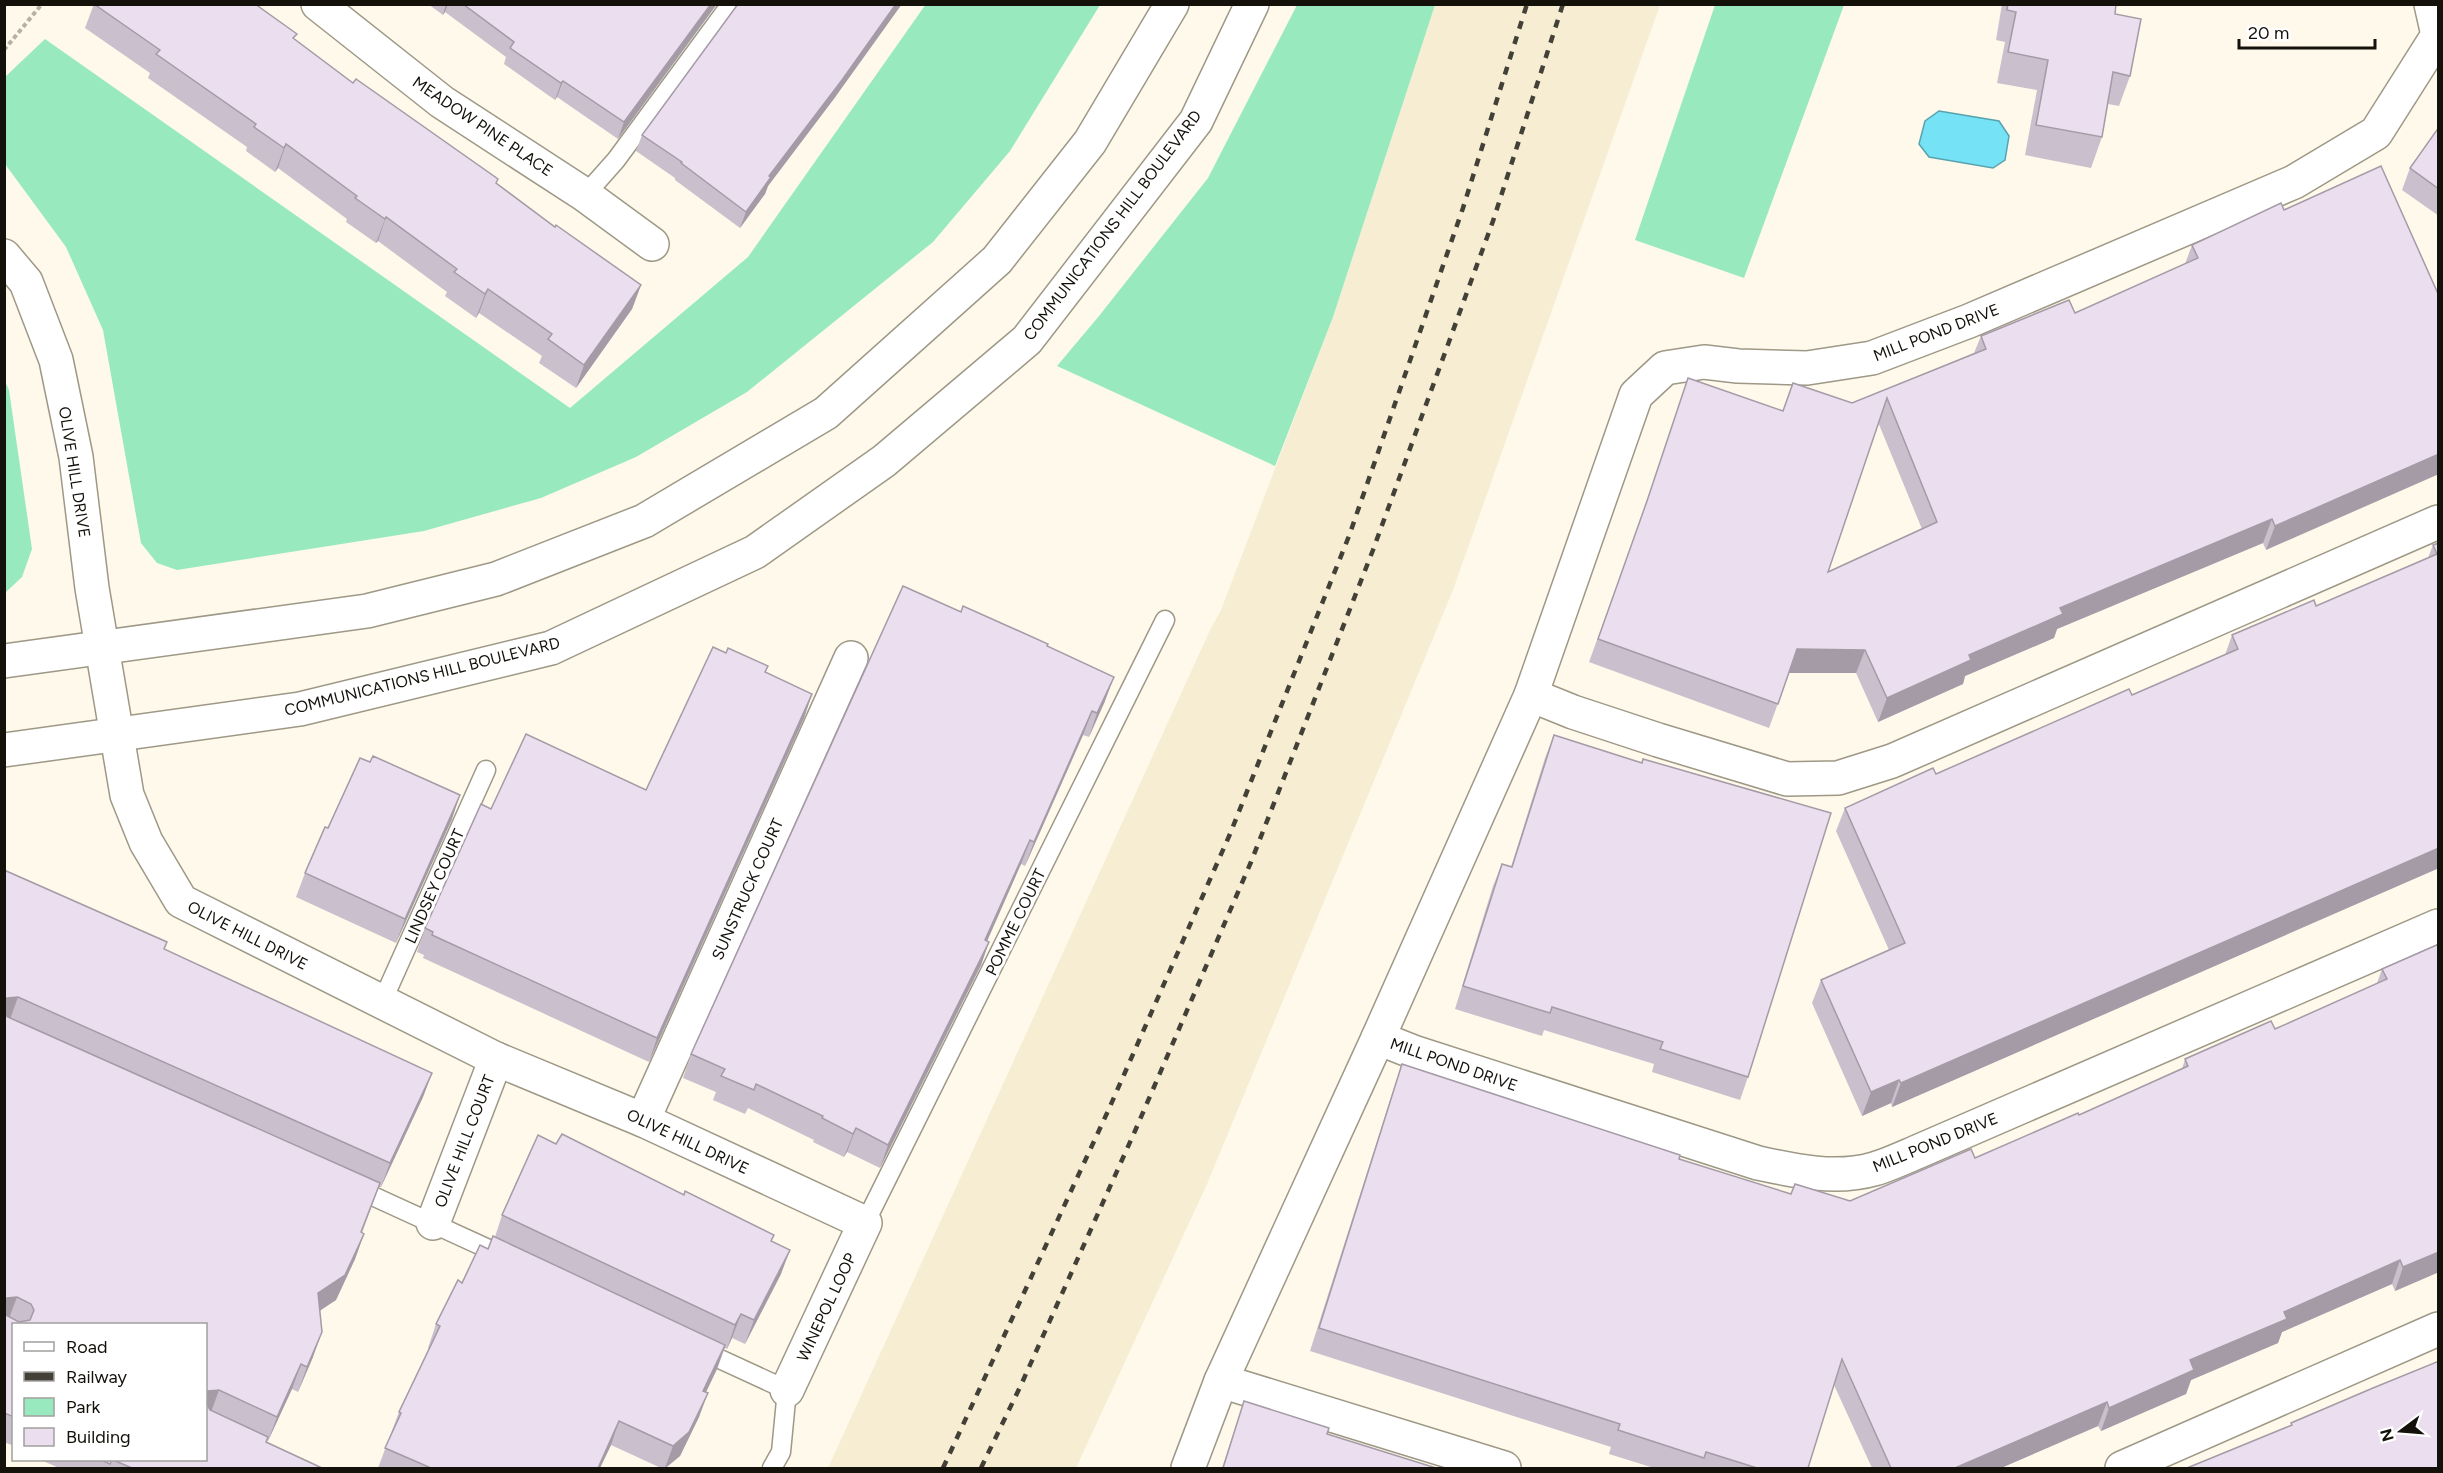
<svg xmlns="http://www.w3.org/2000/svg" width="2443" height="1473" font-family="Figtree,sans-serif">
<style>
.built{fill:#f6edd2}
.green{fill:#98eabe}
.water{fill:#76e2f5;stroke:#59a3af;stroke-width:1.5}
.lines{fill:none;stroke-linecap:round;stroke-linejoin:round}
.lane-casing{stroke:#9e9886;stroke-width:21}
.street-casing{stroke:#9e9886;stroke-width:36}
.secondary-casing{stroke:#9e9886;stroke-width:36}
.path{stroke:#b6b1a5;stroke-width:4;stroke-dasharray:4.5 3;stroke-linecap:butt}
.lane{stroke:#fff;stroke-width:18}
.street{stroke:#fff;stroke-width:33}
.secondary{stroke:#fff;stroke-width:33}
.rail{stroke:#434038;stroke-width:4.5;stroke-dasharray:8 8;stroke-linecap:butt}
.wall{fill:#cabfcd;fill-rule:evenodd}
.shaded-wall{fill:#a49ba7}
.building{fill:#ebdeee;stroke:#a49ba7;stroke-width:1.5;fill-rule:evenodd}
.labels{text-anchor:middle;stroke-width:6;stroke-linejoin:round;paint-order:stroke}
.street-label{font-size:16px;fill:#14110b;stroke:#fff}
</style>
<rect width="100%" height="100%" fill="#fef9ea"/>
<polygon class="built" points="1435,5 1660,5 1453,590 1207,1184 1076,1468 828,1468 1211,628 1221,610 1333,317"/>
<g class="green">
<polygon points="926,4 1100,5 1010,151 933,242 747,392 636,457 541,498 424,531 177,570 157,563 141,543 103,330 66,247 5,164 5,77 45,39 570,408 748,257"/>
<polygon points="1297,5 1435,5 1333,317 1275,466 1057,366 1099,316 1208,178"/>
<polygon points="1715,5 1844,5 1744,278 1635,240"/>
<polygon points="4,379 9,390 32,549 22,577 5,593"/>
</g>
<polygon class="water" points="1939,111 1999,121 2009,136 2005,160 1993,168 1929,157 1919,144 1925,121"/>
<g class="lines">
<defs>
<g id="lane">
<polyline points="585,195 616,160 731,4"/>
<polyline points="382,1002 486,770"/>
<polyline points="353,1187 508,1258"/>
<polyline points="865,1223 1165,620"/>
<polyline points="698,1349 787,1390 781,1452 772,1468"/>
</g>
<g id="street">
<polyline points="318,4 442,102 585,195 652,244"/>
<polyline points="4,256 26,282 56,360 76,457 92,588 127,795 146,842 181,901 496,1059 643,1120 865,1223 787,1390"/>
<polyline points="1531,695 1573,712 1658,740 1787,779 1838,778 1892,761 2438,522"/>
<path d="M1378,1038L1416,1053L1758,1163C1795,1171 1836,1180 1874,1169C1888,1165 1903,1158 1917,1152L2438,926"/>
<polyline points="643,1120 851,658"/>
<polyline points="433,1223 496,1059"/>
<polyline points="1221,1381 1504,1468"/>
<polyline points="1188,1468 1221,1381 1378,1038 1531,695 1636,395 1665,368 1704,362 1738,366 1807,368 1872,358 1969,321 2294,182 2376,133 2438,35 2431,4"/>
<polyline points="2122,1468 2438,1329"/>
</g>
<g id="secondary">
<polyline points="4,661 367,611 496,579 644,521 826,413 997,260 1090,142 1172,4"/>
<polyline points="4,750 300,709 551,648 755,552 884,461 1027,340 1196,121 1252,4"/>
</g>
</defs>
<use href="#lane" class="lane-casing"/>
<use href="#street" class="street-casing"/>
<use href="#secondary" class="secondary-casing"/>
<polyline class="path" points="4,50 42,4"/>
<use href="#lane" class="lane"/>
<use href="#street" class="street"/>
<use href="#secondary" class="secondary"/>
<g class="rail">
<polyline points="943,1468 1108,1111 1230,834 1349,536 1463,208 1527,4"/>
<polyline points="981,1468 1021,1385 1135,1131 1251,862 1373,550 1493,221 1563,4"/>
</g>
</g>
<g class="wall">
<polygon points="94,4 295,39 353,83 497,184 555,227 641,285 632,309 576,388 539,363 542,356 479,313 476,318 445,296 447,292 378,241 376,243 346,222 347,219 278,168 275,172 246,151 247,147 148,78 150,73 85,28"/>
<polygon points="428,4 717,4 618,139 557,97 555,100 504,64 506,57 445,12 443,15"/>
<polygon points="2002,4 2116,4 2115,14 2130,76 2119,106 2108,104 2102,137 2091,168 2025,155 2037,90 1997,83 2005,42 1996,40"/>
<polygon points="836,96 768,186 765,194 740,228 675,180 675,178 636,151 642,135"/>
<polygon points="2439,127 2439,216 2402,190 2410,168"/>
<path d="M2284,210L2439,296L2266,550L2263,543L2057,629L2054,638L1965,676L1963,684L1878,722L1856,673H1789L1769,728L1589,662L1639,524L1688,378L1783,411L1852,403L1974,353L1981,336L2075,313L2185,264L2192,245ZM1878,422L1922,529L1828,572Z"/>
<polygon points="2439,543 2439,868 1892,1107 1891,1103 1862,1116 1812,1003 1821,980 1889,950 1836,831 1845,808 1936,774 2132,695 2225,655 2232,635 2316,606 2428,558 2433,545"/>
<polygon points="961,612 1047,647 1105,701 1089,737 1083,735 1025,866 1021,864 987,941 989,942 981,965 880,1168 847,1152 844,1157 813,1142 814,1140 748,1108 745,1114 713,1100 716,1092 683,1078 691,1054"/>
<polygon points="765,672 812,694 804,718 649,1062 423,958 424,955 417,952 425,928 491,809 646,790"/>
<polygon points="1554,735 1748,1077 1740,1100 1652,1072 1654,1064 1544,1030 1542,1036 1455,1009 1493,886 1502,864 1511,867 1545,758"/>
<polygon points="452,819 396,943 296,897 305,873 328,828"/>
<polygon points="4,870 164,950 432,1073 423,1097 381,1187 379,1187 362,1233 364,1234 355,1259 336,1300 320,1310 313,1357 298,1392 292,1389 268,1441 266,1441 266,1442 322,1468 59,1468 41,1460 206,1460 14,1324 14,1446 4,1442"/>
<polygon points="2439,944 2439,1272 2395,1291 2392,1284 2282,1332 2278,1343 2191,1380 2186,1394 2101,1431 2098,1426 2001,1468 1872,1468 1834,1385 1808,1468 1654,1468 1609,1454 1611,1447 1310,1351 1394,1088 1402,1064 1679,1159 1791,1194 1850,1201 1975,1158 2079,1115 2182,1069 2185,1059 2275,1029 2377,983 2382,969"/>
<polygon points="556,1144 772,1242 781,1274 745,1344 732,1338 727,1349 725,1348 717,1369 706,1392 699,1417 680,1456 666,1468 661,1468 611,1445 600,1468 378,1468 399,1412 429,1349 428,1348 436,1324 462,1283 488,1249 495,1237 502,1215"/>
<polygon points="1244,1401 1327,1434 1436,1468 1222,1468"/>
</g>
<g class="shaded-wall">
<polygon points="446,4 448,4 445,12 443,15"/>
<polygon points="711,4 717,4 618,139 624,122"/>
<polygon points="896,4 902,4 836,96 768,186 765,194 740,228 746,212 769,176"/>
<polygon points="563,81 557,97 555,100 561,83"/>
<polygon points="286,144 278,168 275,172 284,148"/>
<polygon points="386,217 378,241 376,243 385,219"/>
<polygon points="641,285 632,309 576,388 584,365"/>
<polygon points="488,289 479,313 476,318 485,294"/>
<polygon points="2439,454 2439,474 2266,550 2275,526"/>
<polygon points="2272,519 2263,543 2057,629 2054,638 1965,676 1963,684 1878,722 1887,698 2060,608"/>
<polygon points="1797,649 1865,650 1856,673 1789,673"/>
<polygon points="1114,677 1105,701 1089,737 1097,713"/>
<polygon points="812,694 804,718 649,1062 657,1038"/>
<polygon points="1092,711 1083,735 1025,866 1034,842"/>
<polygon points="460,795 452,819 396,943 405,919"/>
<polygon points="1030,840 1021,864 977,964 985,940"/>
<polygon points="2439,848 2439,868 1892,1107 1901,1083"/>
<polygon points="989,942 981,965 880,1168 888,1145"/>
<polygon points="18,997 9,1022 4,1022 4,1001 7,998"/>
<polygon points="432,1073 423,1097 381,1187 390,1163"/>
<polygon points="1899,1080 1891,1103 1862,1116 1871,1092"/>
<polygon points="856,1128 847,1152 844,1157 853,1134"/>
<polygon points="364,1234 355,1259 336,1300 309,1318 318,1293"/>
<polygon points="790,1250 781,1274 745,1344 754,1320"/>
<polygon points="2439,1252 2439,1272 2395,1291 2403,1267"/>
<polygon points="2400,1260 2392,1284 2282,1332 2278,1343 2191,1380 2186,1394 2101,1431 2109,1408 2190,1360 2284,1312"/>
<polygon points="17,1297 8,1321 4,1322 4,1301 7,1298"/>
<polygon points="741,1314 732,1338 727,1349 735,1325"/>
<polygon points="322,1332 313,1357 298,1392 307,1367"/>
<polygon points="725,1345 717,1369 695,1415 703,1391"/>
<polygon points="301,1364 292,1389 268,1441 277,1417"/>
<polygon points="219,1390 210,1415 206,1415 206,1397 208,1391"/>
<polygon points="708,1393 699,1417 680,1456 665,1468 673,1446"/>
<polygon points="2107,1402 2098,1426 2001,1468 1955,1468"/>
<polygon points="619,1421 611,1445 600,1468 598,1468"/>
</g>
<g class="building">
<polygon points="94,4 255,4 297,34 293,38 353,83 356,79 498,179 496,183 555,227 556,225 641,285 584,365 548,339 552,334 488,289 485,294 454,272 457,269 386,217 385,219 355,198 357,196 286,144 284,148 254,127 256,124 156,54 160,50"/>
<polygon points="463,4 711,4 624,122 563,81 561,83 510,48 514,42"/>
<polygon points="738,4 896,4 842,80 769,176 771,177 746,212 681,163 682,162 642,135"/>
<polygon points="2008,4 2116,4 2115,14 2141,19 2130,76 2113,72 2102,137 2036,125 2048,60 2008,52 2016,12 2007,10"/>
<polygon points="2439,127 2439,189 2410,168"/>
<path d="M2381,166L2439,296V454L2275,526L2272,519L2060,608L2063,614L1969,655L1971,660L1887,698L1865,650L1797,649L1778,704L1598,639L1647,501L1688,378L1783,411L1793,383L1852,403L1986,349L1981,336L2069,300L2075,313L2198,258L2192,245L2281,203L2284,210ZM1887,398L1937,522L1828,572Z"/>
<polygon points="2439,543 2439,848 1901,1083 1899,1080 1871,1092 1821,980 1905,943 1845,808 1933,768 1936,774 2129,689 2132,695 2238,649 2232,635 2314,600 2316,606 2437,554 2433,545"/>
<polygon points="903,586 961,612 963,606 1048,644 1047,646 1114,677 1097,713 1092,711 1034,842 1030,840 985,940 989,942 888,1145 856,1128 853,1134 822,1118 823,1116 756,1084 754,1090 721,1076 725,1069 691,1054"/>
<polygon points="713,647 726,653 728,648 768,666 765,672 812,694 657,1038 432,935 433,932 425,928 481,804 491,809 526,734 646,790"/>
<polygon points="1554,735 1642,763 1643,759 1831,813 1748,1077 1660,1049 1663,1042 1552,1007 1550,1013 1463,986 1502,864 1512,867"/>
<polygon points="373,756 460,795 405,919 305,873 325,827 328,828 360,758 370,762"/>
<polygon points="4,870 167,942 164,949 432,1073 390,1163 18,997 7,998 4,1001"/>
<polygon points="2439,944 2439,1252 2403,1267 2400,1260 2284,1312 2287,1319 2190,1360 2194,1370 2109,1408 2107,1402 1955,1468 1891,1468 1842,1359 1808,1468 1757,1468 1706,1452 1704,1458 1618,1430 1620,1424 1319,1328 1402,1064 1680,1155 1679,1159 1791,1194 1795,1184 1850,1201 1971,1149 1975,1158 2078,1113 2079,1115 2188,1066 2185,1059 2271,1021 2275,1029 2387,979 2382,969"/>
<polygon points="4,1014 8,1017 380,1183 361,1232 364,1234 345,1275 318,1293 322,1332 307,1367 301,1364 277,1417 219,1390 208,1391 206,1397 206,1324 14,1324 14,1417 4,1413 4,1314 19,1322 30,1320 34,1310 31,1304 17,1297 7,1298 4,1301"/>
<polygon points="562,1134 684,1195 685,1191 774,1235 771,1241 790,1250 754,1320 741,1314 735,1325 502,1215 538,1135 556,1144"/>
<polygon points="493,1236 725,1345 703,1391 708,1393 689,1432 673,1446 619,1421 598,1468 431,1468 385,1448 401,1413 399,1412 440,1326 436,1324 458,1280 462,1283 480,1245 488,1249"/>
<polygon points="2439,1361 2439,1468 2187,1468 2292,1425 2291,1423 2373,1388"/>
<polygon points="1244,1401 1329,1428 1327,1434 1436,1468 1223,1468"/>
<polygon points="206,1403 210,1410 268,1437 266,1442 322,1468 132,1468 113,1460 206,1460"/>
<polygon points="101,1460 112,1460 110,1464"/>
</g>
<g class="labels">
<g class="street-label">
<text transform="translate(483 126) rotate(34)" y="6">MEADOW PINE PLACE</text>
<text transform="translate(1112 225) rotate(-53)" y="6">COMMUNICATIONS HILL BOULEVARD</text>
<text transform="translate(1936 332) rotate(-21)" y="6">MILL POND DRIVE</text>
<text transform="translate(75 472) rotate(81)" y="6">OLIVE HILL DRIVE</text>
<text transform="translate(422 676) rotate(-14)" y="6">COMMUNICATIONS HILL BOULEVARD</text>
<text transform="translate(434 886) rotate(-66)" y="6">LINDSEY COURT</text>
<text transform="translate(747 889) rotate(-66)" y="6">SUNSTRUCK COURT</text>
<text transform="translate(1015 922) rotate(-64)" y="6">POMME COURT</text>
<text transform="translate(248 935) rotate(27)" y="6">OLIVE HILL DRIVE</text>
<text transform="translate(1454 1064) rotate(19)" y="6">MILL POND DRIVE</text>
<text transform="translate(464 1141) rotate(-69)" y="6">OLIVE HILL COURT</text>
<text transform="translate(688 1141) rotate(25)" y="6">OLIVE HILL DRIVE</text>
<text transform="translate(1935 1142) rotate(-22)" y="6">MILL POND DRIVE</text>
<text transform="translate(826 1307) rotate(-65)" y="6">WINEPOL LOOP</text>
</g>
</g>
<rect width="2443" height="1473" fill="none" stroke="#14110b" stroke-width="12"/>
<rect x="12" y="1323" width="195" height="138" fill="#ffffff" stroke="#a1a09d" stroke-width="1.5"/>
<rect x="24" y="1342" width="30" height="9" fill="#ffffff" stroke="#a1a09d" stroke-width="1.5"/>
<text x="66" y="1353" font-size="18" fill="#14110b">Road</text>
<rect x="24" y="1372" width="30" height="9" fill="#434038" stroke="#a1a09d" stroke-width="1.5"/>
<text x="66" y="1383" font-size="18" fill="#14110b">Railway</text>
<rect x="24" y="1398" width="30" height="18" fill="#98eabe" stroke="#a1a09d" stroke-width="1.5"/>
<text x="66" y="1413" font-size="18" fill="#14110b">Park</text>
<rect x="24" y="1428" width="30" height="18" fill="#ebdeee" stroke="#a1a09d" stroke-width="1.5"/>
<text x="66" y="1443" font-size="18" fill="#14110b">Building</text>
<g transform="translate(2401 1431) rotate(254)" stroke="#ffffff" stroke-width="4.5" paint-order="stroke">
<path d="M0-4.5L10 22L0 15L-10 22Z" fill="#14110b"/>
<text y="-9" font-size="16" font-weight="bold" text-anchor="middle" fill="#14110b">N</text>
</g>
<path d="M2239 39v9h136v-9" fill="none" stroke="#14110b" stroke-width="3"/>
<text x="2248" y="39" font-size="18" fill="#14110b" stroke="#ffffff" stroke-width="4.5" paint-order="stroke">20 m</text>
</svg>
